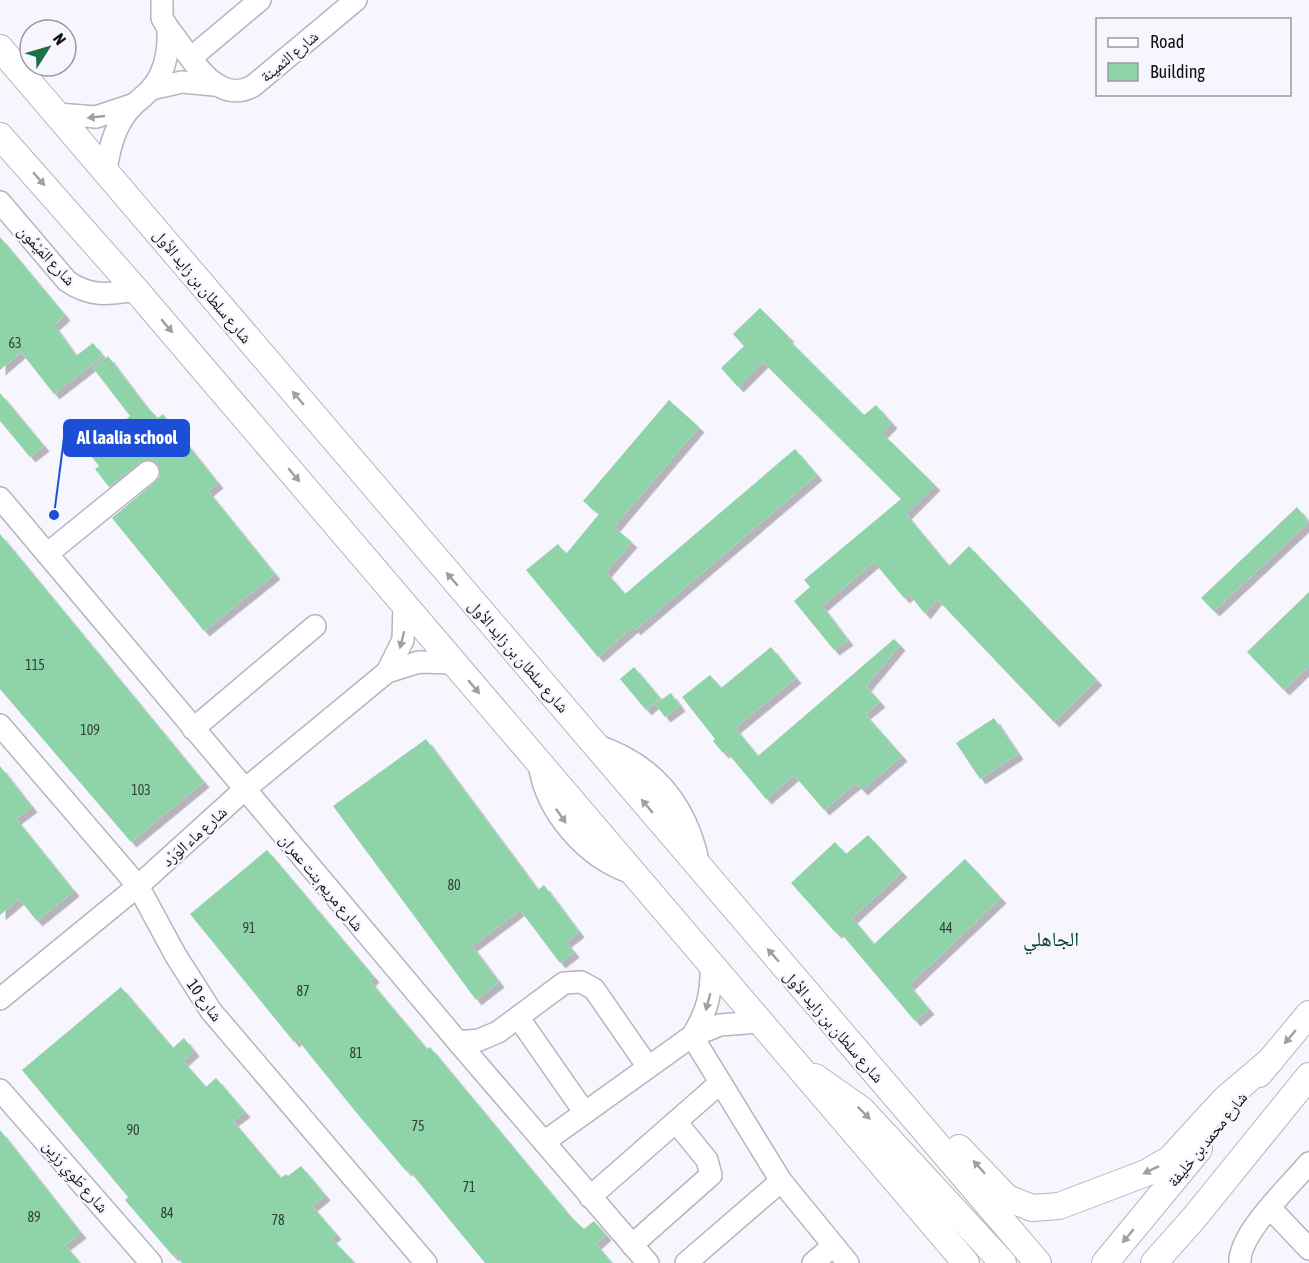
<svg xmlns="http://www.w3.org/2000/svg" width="1309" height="1263" font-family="'Asap Condensed','Noto Naskh Arabic',sans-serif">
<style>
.building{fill:#8fd4a8;filter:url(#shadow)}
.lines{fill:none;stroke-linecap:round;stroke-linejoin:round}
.minor-casing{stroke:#b6b4be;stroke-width:24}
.major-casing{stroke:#b6b4be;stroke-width:28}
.minor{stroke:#fff;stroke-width:21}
.major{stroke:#fff;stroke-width:26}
.oneway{fill:#a0a0a1}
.labels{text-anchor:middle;stroke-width:4.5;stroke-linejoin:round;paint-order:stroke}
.number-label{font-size:14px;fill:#31423a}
.street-label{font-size:16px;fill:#121115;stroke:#f7f5fe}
.quarter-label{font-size:20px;fill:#004022;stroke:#f7f5fe}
.leader{fill:none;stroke:#1d4ed8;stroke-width:2}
.callout-dot{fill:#1d4ed8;stroke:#f7f5fe;stroke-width:2}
.callout{fill:#1d4ed8;stroke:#1d4ed8;stroke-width:2}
.callout-label{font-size:18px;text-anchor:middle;font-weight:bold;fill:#fff}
</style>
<defs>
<filter id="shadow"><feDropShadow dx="5.5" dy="5.5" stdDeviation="0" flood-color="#0004"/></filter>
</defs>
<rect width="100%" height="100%" fill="#f7f5fe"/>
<g class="building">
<polygon points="0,237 65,315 54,325 76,356 93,343 103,356 54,394 21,352 0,370"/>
<polygon points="760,308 789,337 787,338 864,415 876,405 892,423 882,433 935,485 906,514 949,566 969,546 1097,680 1054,722 937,599 925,614 909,594 904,598 874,562 822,606 848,640 834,650 794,601 810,587 804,580 901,499 763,362 738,387 721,368 744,346 733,334"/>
<polygon points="108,356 145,405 158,418 163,414 218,483 208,491 275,574 204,631 112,518 156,481 160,476 158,464 152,460 140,462 109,487 95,469 99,466 87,451 130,416 93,368"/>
<polygon points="0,393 44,446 30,457 0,421"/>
<polygon points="669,400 699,427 614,527 632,542 606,572 625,594 795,449 817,475 635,630 633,627 598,657 526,570 558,544 566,554 599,514 583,501"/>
<polygon points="1297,507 1309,522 1214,611 1201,598"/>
<polygon points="0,534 204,782 131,842 0,689"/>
<polygon points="1309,592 1309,666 1284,690 1247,652"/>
<polygon points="894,639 900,645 866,686 880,702 865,714 902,756 862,790 856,783 824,810 794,775 766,799 726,751 723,753 713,741 715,739 682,697 710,675 721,688 771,647 796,678 735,728 758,756"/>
<polygon points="634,667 660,698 646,710 620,679"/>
<polygon points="671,693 680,706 665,717 655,704"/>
<polygon points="994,718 1018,754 980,779 956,743"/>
<polygon points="426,739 538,890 544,885 579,932 566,942 574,952 560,963 520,910 472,946 499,982 476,1000 333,806"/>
<polygon points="0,766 32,807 16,819 74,891 37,921 19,899 0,915"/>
<polygon points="868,835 902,872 852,918 874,944 965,859 1001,898 909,985 929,1009 915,1021 839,931 836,933 791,883 835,842 846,854"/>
<polygon points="267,850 374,977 370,981 427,1049 430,1047 570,1216 584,1229 594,1221 606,1235 596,1244 612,1263 485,1263 408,1169 406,1171 355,1111 297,1039 294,1042 190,914"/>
<polygon points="121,987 173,1048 184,1038 194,1051 183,1061 206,1087 216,1078 245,1112 233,1121 281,1178 286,1174 288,1176 301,1166 325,1195 312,1206 336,1234 331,1238 355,1263 182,1263 175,1254 173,1256 125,1200 128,1197 22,1070"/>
<polygon points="0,1130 81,1233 65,1245 80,1263 0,1263"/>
</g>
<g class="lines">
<defs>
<g id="minor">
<path d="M162,0V18L168,28C189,53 215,107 253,86L356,0"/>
<polyline points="192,57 260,0"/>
<polyline points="151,89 182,82 214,85"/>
<polyline points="57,114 96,117 132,105"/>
<path d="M106,171C109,151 113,132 125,115C132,104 143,98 151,89C166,72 169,49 168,28"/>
<path d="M0,202L67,281C91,298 110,294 136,290"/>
<polyline points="0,498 458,1042 648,1263"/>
<polyline points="47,554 148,472"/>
<polyline points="387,672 403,640 404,605"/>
<polyline points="0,725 138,886 176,956 211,1011 426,1263"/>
<polyline points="193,729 315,626"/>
<path d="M595,745C654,764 687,805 699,865"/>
<path d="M539,764C546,812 586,858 632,873"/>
<polyline points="0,999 138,886 244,790 387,672 419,662 453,663"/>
<polyline points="518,1017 585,1113"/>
<polyline points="692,1036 781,1181 848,1263"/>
<path d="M692,1036C707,1013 712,992 711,966"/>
<polyline points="458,1042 479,1040 498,1032 564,983 581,982 594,989 648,1067"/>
<polyline points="0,1090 151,1263"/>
<polyline points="544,1142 692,1036 720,1025 758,1022"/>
<polyline points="590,1197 720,1083"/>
<polyline points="1271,1209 1309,1249"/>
<polyline points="632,1245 711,1175 707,1160 676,1122"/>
<polyline points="686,1263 781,1181"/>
<polyline points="813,1263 833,1246"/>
<path d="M1240,1263C1238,1234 1290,1186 1309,1163"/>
</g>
<g id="major">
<polyline points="0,48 1038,1263"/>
<polyline points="0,136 136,290 966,1263"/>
<polyline points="1259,1074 1309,1014"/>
<polyline points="815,1077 862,1110 1003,1263"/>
<polyline points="959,1148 1007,1198 1032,1208 1059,1206 1146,1173 1170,1159 1224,1100 1271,1060"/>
<polyline points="1105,1263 1199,1149"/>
<polyline points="1154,1263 1194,1218 1309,1076"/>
</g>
</defs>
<use href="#minor" class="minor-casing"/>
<use href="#major" class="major-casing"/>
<use href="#minor" class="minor"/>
<use href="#major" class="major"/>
</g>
<defs><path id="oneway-solid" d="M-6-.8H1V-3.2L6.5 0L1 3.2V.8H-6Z" transform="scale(1.5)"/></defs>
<g class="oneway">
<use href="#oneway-solid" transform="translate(96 117) rotate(174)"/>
<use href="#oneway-solid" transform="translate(39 179) rotate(49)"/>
<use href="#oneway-solid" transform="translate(167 326) rotate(50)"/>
<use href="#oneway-solid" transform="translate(298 398) rotate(-130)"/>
<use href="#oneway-solid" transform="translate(294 475) rotate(50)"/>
<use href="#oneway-solid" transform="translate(452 579) rotate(-131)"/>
<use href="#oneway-solid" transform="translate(402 640) rotate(104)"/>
<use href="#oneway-solid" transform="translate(474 687) rotate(50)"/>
<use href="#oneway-solid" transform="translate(647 806) rotate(-130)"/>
<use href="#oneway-solid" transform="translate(561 816) rotate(55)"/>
<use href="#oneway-solid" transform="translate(773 955) rotate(-131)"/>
<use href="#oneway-solid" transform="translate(708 1002) rotate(105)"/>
<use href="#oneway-solid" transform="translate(1290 1037) rotate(130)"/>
<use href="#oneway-solid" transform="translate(864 1113) rotate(45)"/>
<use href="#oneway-solid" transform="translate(979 1167) rotate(-132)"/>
<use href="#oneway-solid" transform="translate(1151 1170) rotate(154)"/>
<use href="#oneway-solid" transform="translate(1128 1236) rotate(130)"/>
</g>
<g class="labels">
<g class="number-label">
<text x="15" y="348">63</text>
<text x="35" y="670">115</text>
<text x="90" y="735">109</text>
<text x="141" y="795">103</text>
<text x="454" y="890">80</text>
<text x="249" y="933">91</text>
<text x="946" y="933">44</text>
<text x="303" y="996">87</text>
<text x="356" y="1058">81</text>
<text x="418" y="1131">75</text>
<text x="133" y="1135">90</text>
<text x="469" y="1192">71</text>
<text x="167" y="1218">84</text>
<text x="34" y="1222">89</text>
<text x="278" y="1225">78</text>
</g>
<g class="street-label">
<text transform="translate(289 56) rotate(-40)" y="6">شارع الثمينة</text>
<text transform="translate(47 255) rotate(47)" y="6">شارع المَيْمُون</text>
<text transform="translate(203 286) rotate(50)" y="6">شارع سلطان بن زايد الأول</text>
<text transform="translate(519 656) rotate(49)" y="6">شارع سلطان بن زايد الأول</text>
<text transform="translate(194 836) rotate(-42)" y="6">شارع ماء الوَرْد</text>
<text transform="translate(322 882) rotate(50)" y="6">شارع مريم بنت عمران</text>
<text transform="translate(205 1000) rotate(54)" y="6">شارع 10</text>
<text transform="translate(834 1026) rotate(49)" y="6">شارع سلطان بن زايد الأول</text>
<text transform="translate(1207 1139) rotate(-51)" y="6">شارع محمد بن خليفة</text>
<text transform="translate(76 1176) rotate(49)" y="6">شارع طَوِي رَزِين</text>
</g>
<g class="quarter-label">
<text x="1051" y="946">الجاهلي</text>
</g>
</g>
<path class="leader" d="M54 515L64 438"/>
<circle class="callout-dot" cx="54" cy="515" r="6"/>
<rect class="callout" x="64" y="420" width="125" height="36" rx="6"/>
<g class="callout-label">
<text x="127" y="444">Al laalia school</text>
</g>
<rect x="1096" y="18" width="195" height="78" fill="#f7f5fe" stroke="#9b9aa1" stroke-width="1.5"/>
<rect x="1108" y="38" width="30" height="9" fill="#ffffff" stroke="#9b9aa1" stroke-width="1.5"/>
<text x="1150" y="48" font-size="18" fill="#121115">Road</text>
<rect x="1108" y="63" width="30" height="18" fill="#8fd4a8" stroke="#9b9aa1" stroke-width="1.5"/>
<text x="1150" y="78" font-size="18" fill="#121115">Building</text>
<g transform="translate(48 48) rotate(53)"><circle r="28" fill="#f7f5fe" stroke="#9b9aa1" stroke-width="1.5"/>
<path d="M0-4.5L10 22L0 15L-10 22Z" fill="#1a7245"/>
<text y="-9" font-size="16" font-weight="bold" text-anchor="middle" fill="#121115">N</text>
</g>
</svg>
